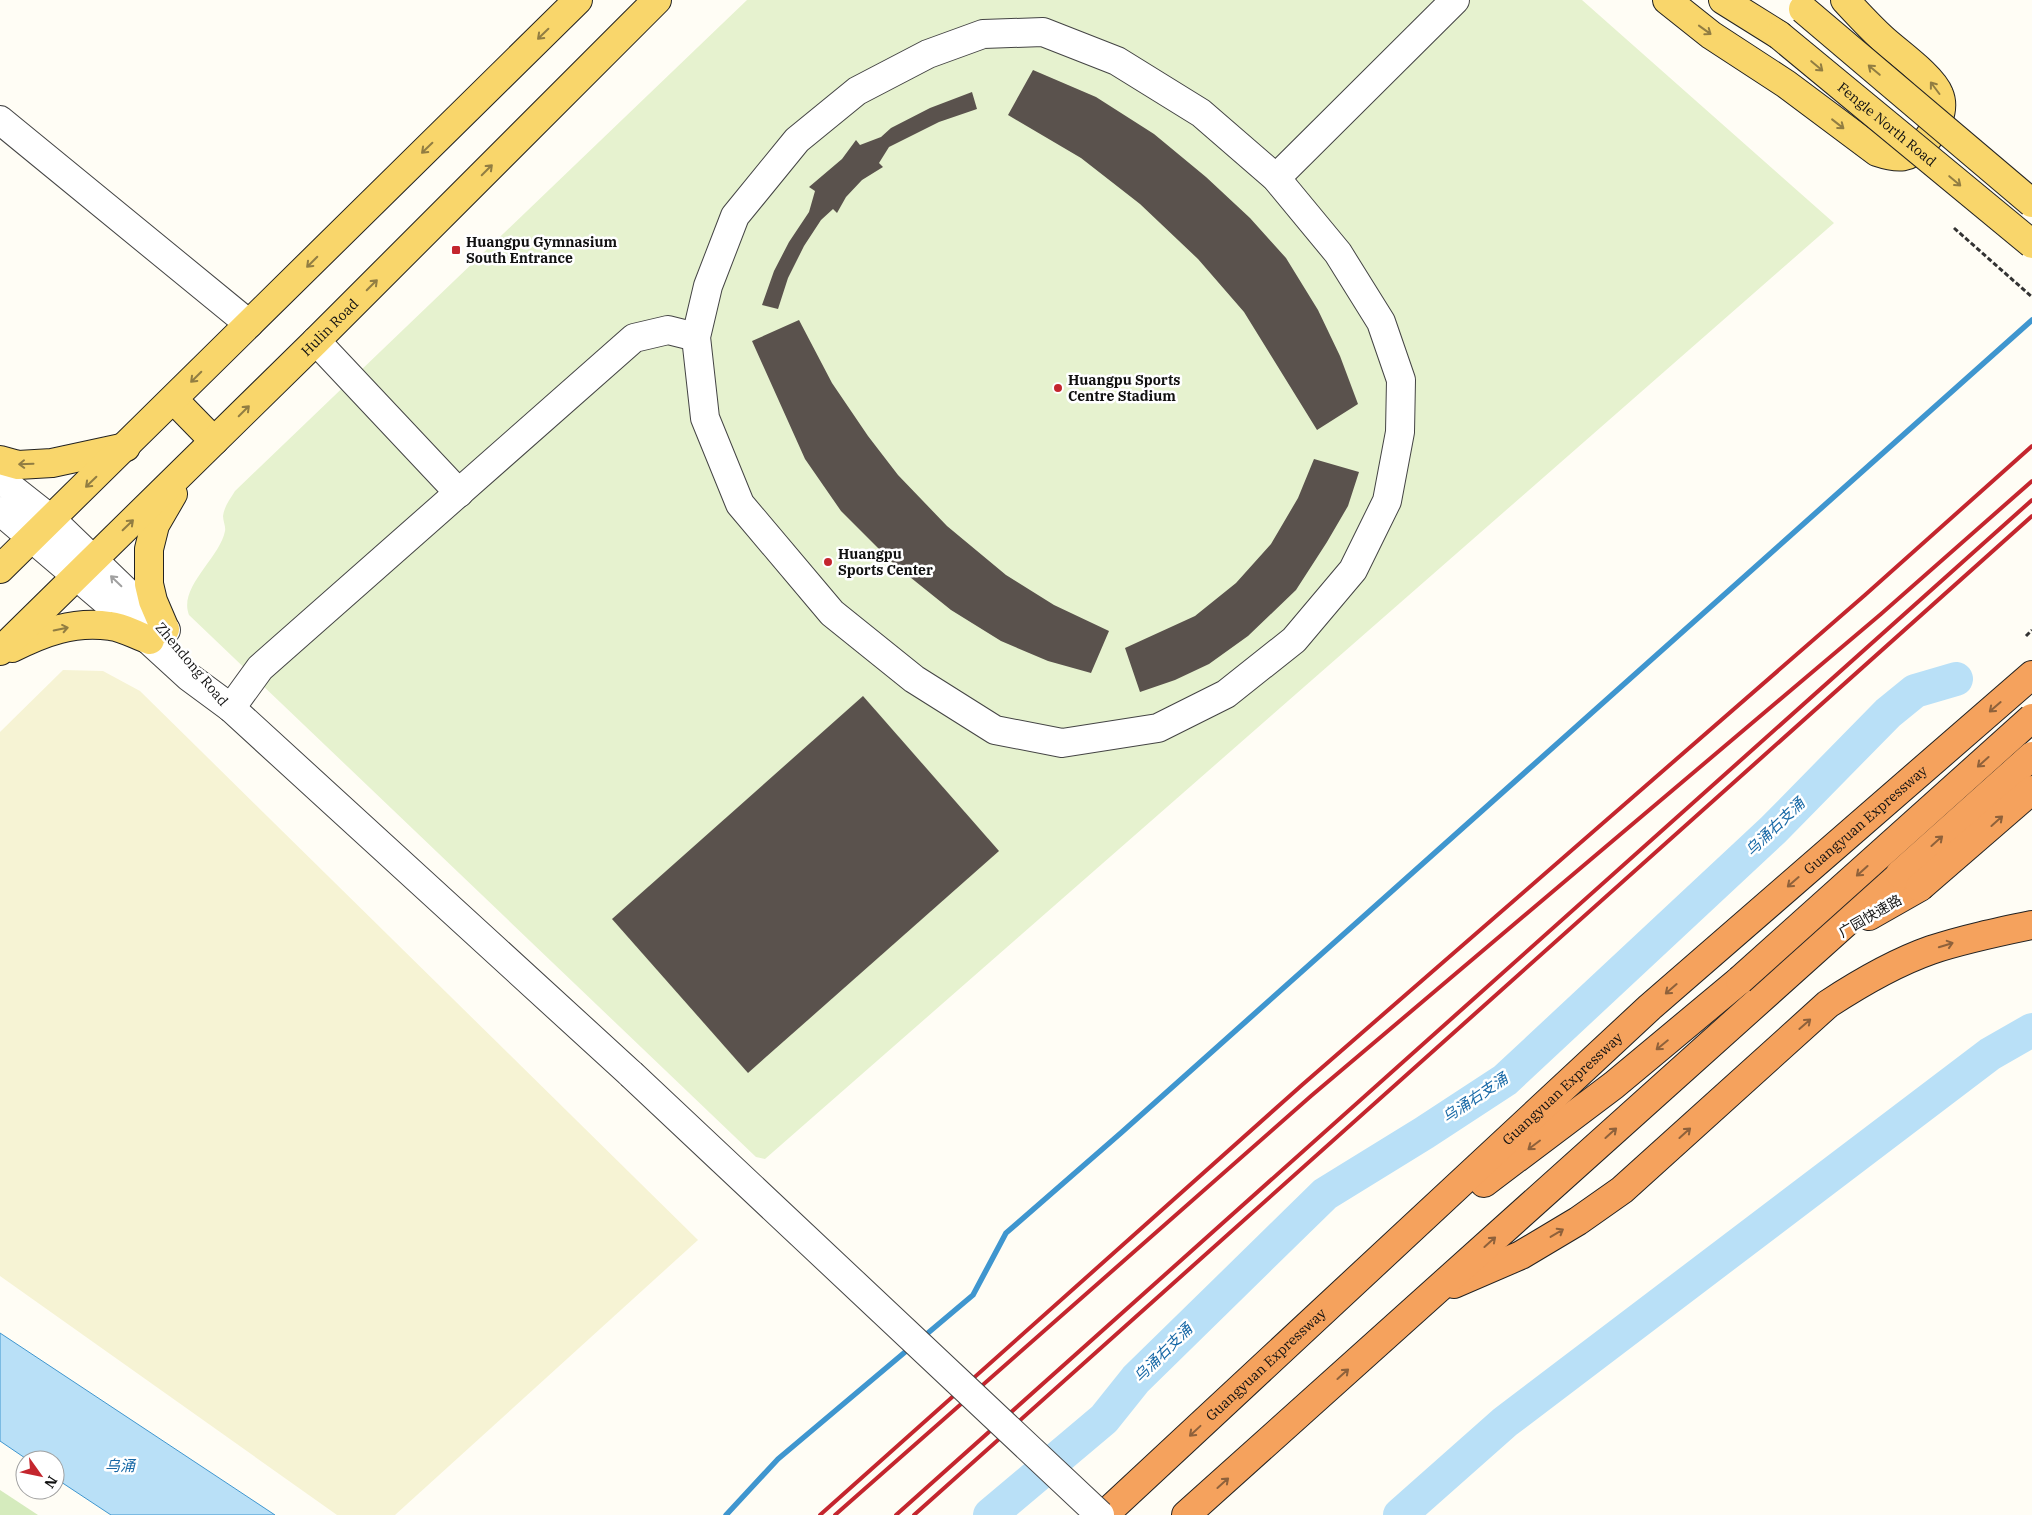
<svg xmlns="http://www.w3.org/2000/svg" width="2032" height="1515" font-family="'IBM Plex Serif','Noto Sans SC',serif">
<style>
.farmland{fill:#f6f3d4}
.green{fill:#d5ebbd}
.pitch{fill:#e6f2cf}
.water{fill:#b9e0f7;stroke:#3f96cf}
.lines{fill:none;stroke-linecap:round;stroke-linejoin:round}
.stream{stroke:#3f96cf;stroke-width:5.5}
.river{stroke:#b9e0f7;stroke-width:34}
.building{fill:#5a524d}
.minor-casing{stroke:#444;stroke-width:30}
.major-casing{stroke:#222;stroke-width:30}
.highway-casing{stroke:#222;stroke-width:30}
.path{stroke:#333;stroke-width:3;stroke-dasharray:5 2.5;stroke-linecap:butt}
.minor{stroke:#fff;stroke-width:28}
.major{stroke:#f9d66b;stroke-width:28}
.highway{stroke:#f5a25d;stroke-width:28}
.rail{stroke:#c4262e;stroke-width:4}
.minor-bridge-casing{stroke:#444;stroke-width:30;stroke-linecap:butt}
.major-bridge-casing{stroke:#222;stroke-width:30;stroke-linecap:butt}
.highway-bridge-casing{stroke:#222;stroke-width:30;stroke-linecap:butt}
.minor-bridge{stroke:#fff;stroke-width:28}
.major-bridge{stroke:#f9d66b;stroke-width:28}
.highway-bridge{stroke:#f5a25d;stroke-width:28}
.oneway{stroke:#917d42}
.oneway2{stroke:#a0a0a0}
.oneway3{stroke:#8e613b}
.poi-dot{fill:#c4262e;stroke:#fff;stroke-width:2}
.labels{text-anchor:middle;stroke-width:5;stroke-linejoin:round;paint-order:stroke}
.street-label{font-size:14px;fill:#111;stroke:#fff}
.poi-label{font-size:14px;font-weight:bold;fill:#111;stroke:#fff;text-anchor:start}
.water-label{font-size:15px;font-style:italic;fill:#1768a6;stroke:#fff}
</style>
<rect width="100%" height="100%" fill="#fffdf5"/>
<polygon class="farmland" points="63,670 103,671 140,691 698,1240 395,1515 337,1515 0,1276 0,732"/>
<polygon class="green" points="0,1490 38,1515 0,1515"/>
<path class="pitch" d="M747,0H1582L1834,223L765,1159L756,1157L189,615C178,587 220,558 225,531C226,527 223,521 223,516C224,507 230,499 235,491Z"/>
<polygon class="water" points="0,1333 275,1515 111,1515 55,1478 55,1460 28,1460 0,1441"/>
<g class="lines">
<g class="stream">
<polyline points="922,1338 973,1295 1006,1233 1122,1132 2032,320"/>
<polyline points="726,1515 778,1459 911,1347"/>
</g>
<g class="river">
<polyline points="990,1515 1104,1419 1136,1379 1325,1194 1424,1133 1505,1080 1773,830 1888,713 1915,691 1956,679"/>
<polyline points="1400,1515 1505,1422 1990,1054 2032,1030"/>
</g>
</g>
<g class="building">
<polygon points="1033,70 1096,97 1154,134 1206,177 1250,218 1286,258 1318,310 1340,356 1358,404 1317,430 1244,312 1198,259 1140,204 1081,158 1008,115"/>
<polygon points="972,92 977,109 939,122 889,147 879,163 883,167 862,180 846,197 837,213 833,209 821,220 804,246 788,278 778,309 762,305 774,271 789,242 809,212 815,191 809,187 842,159 856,140 860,145 881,137 891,128 930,108"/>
<polygon points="799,320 832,383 868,436 898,475 947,526 1006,575 1054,605 1109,631 1091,673 1048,661 1001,641 951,610 895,565 841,511 805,459 752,341"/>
<polygon points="1314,459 1359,472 1348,506 1327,542 1296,590 1248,636 1209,664 1175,680 1140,692 1125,648 1195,616 1236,583 1271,544 1298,498"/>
<polygon points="863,696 999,851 748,1073 612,919"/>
</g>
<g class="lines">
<defs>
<g id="minor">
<polygon points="1043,32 1117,61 1201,113 1276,178 1338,253 1381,322 1401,380 1400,432 1387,501 1353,570 1294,640 1226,694 1158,728 1062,743 995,730 914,679 832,613 740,504 705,418 696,337 708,286 735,216 797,140 857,91 928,54 983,34"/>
<polyline points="0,120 249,324"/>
<polyline points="1276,178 1455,0"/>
<polyline points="316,341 459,493"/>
<polyline points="0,479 52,520 166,630"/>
<polyline points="0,511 107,602 189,677 231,708 631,1074"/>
<polyline points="231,708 260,668 634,338 668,330 696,337"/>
</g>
<g id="major">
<path d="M1667,0L1711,35L1786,84L1877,152C1898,159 1909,160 1925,142C1935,130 1946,110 1939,94C1932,76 1897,52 1882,38C1869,26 1857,13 1845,0"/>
<polyline points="1723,0 1779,35"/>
<polyline points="174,400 214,441"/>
<polyline points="0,460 18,465 52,463 126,447"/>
<polyline points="0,569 578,0"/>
<polyline points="165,629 153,601 149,584 149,549 155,525 173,494"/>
<path d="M12,648C44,632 73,621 110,626C123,627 137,636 150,640"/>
<path id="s1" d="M0,651L316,341L657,0"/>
</g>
<g id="highway">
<polyline points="1869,916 1920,887"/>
<polyline points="1484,1183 1614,1085 1740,980"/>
<path d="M1454,1284L1521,1255L1578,1221L1622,1190L1828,1004C1860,983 1894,963 1931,950C1964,939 1998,932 2032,925"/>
<path id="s2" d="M1104,1515L1650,1007L2032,675"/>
<polyline points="1186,1515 1900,874"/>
</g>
</defs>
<use href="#minor" class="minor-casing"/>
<use href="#major" class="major-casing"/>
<use href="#highway" class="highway-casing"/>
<g class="path">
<polyline points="1954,228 2032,297"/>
<polyline points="2026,636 2032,630"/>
</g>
<use href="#minor" class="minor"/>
<use href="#major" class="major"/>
<use href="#highway" class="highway"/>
<g class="rail">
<polyline points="820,1515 1302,1085 1865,595 2032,446"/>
<polyline points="835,1515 1311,1096 1881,614 2032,481"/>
<polyline points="896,1515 2032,500"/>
<polyline points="914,1515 2032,516"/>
</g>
<defs>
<polyline id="minor-bridge" points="631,1074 1100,1515"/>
<g id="major-bridge">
<polyline points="1803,9 2032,203"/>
<path id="s3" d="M1779,35L2032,244"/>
</g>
<g id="highway-bridge">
<polyline points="1900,874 2032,756"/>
<polyline points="1920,887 2032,790"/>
<polyline points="1740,980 2032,718"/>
</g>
</defs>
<use href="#minor-bridge" class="minor-bridge-casing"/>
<use href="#major-bridge" class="major-bridge-casing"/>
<use href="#highway-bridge" class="highway-bridge-casing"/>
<use href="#minor-bridge" class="minor-bridge"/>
<use href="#major-bridge" class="major-bridge"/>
<use href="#highway-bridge" class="highway-bridge"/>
</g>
<defs><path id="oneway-shaft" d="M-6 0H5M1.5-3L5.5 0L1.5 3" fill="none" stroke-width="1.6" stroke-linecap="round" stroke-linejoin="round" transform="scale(1.25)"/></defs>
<g class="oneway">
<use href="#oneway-shaft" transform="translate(1705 30) rotate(36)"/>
<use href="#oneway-shaft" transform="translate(543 34) rotate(136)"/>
<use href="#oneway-shaft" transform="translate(1817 66) rotate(40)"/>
<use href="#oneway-shaft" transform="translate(1874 70) rotate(-140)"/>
<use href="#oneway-shaft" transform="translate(1935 88) rotate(-127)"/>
<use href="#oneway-shaft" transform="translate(1838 124) rotate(38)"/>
<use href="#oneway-shaft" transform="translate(427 148) rotate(136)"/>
<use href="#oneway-shaft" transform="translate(487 170) rotate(-45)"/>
<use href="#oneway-shaft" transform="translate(1955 181) rotate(40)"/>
<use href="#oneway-shaft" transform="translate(312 262) rotate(135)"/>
<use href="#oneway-shaft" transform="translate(372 285) rotate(-45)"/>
<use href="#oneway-shaft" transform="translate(196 377) rotate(135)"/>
<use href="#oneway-shaft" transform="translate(244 411) rotate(-45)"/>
<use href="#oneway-shaft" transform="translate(26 464) rotate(178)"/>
<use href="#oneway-shaft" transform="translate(91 482) rotate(136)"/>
<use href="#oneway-shaft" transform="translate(128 525) rotate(-44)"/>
<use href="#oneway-shaft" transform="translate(61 629) rotate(-12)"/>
</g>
<use class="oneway2" href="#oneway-shaft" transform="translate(116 581) rotate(-136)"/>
<g class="oneway3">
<use href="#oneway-shaft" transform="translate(1995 707) rotate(139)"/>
<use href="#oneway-shaft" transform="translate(1983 762) rotate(138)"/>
<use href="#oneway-shaft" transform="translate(1997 821) rotate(-42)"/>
<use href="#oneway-shaft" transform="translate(1937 841) rotate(-42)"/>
<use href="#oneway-shaft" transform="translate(1862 871) rotate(138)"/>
<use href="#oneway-shaft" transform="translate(1793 882) rotate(139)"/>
<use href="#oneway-shaft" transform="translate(1946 945) rotate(-17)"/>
<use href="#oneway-shaft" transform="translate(1671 989) rotate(139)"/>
<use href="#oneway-shaft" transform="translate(1805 1024) rotate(-41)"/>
<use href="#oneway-shaft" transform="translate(1662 1045) rotate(141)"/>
<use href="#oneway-shaft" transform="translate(1611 1133) rotate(-42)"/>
<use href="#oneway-shaft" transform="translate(1685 1133) rotate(-42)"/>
<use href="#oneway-shaft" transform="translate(1534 1145) rotate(143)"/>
<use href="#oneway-shaft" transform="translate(1557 1233) rotate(-31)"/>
<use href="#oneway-shaft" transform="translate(1490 1242) rotate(-42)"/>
<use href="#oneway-shaft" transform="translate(1343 1374) rotate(-42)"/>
<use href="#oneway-shaft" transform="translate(1195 1431) rotate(137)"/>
<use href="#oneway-shaft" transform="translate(1223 1483) rotate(-42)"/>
</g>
<g class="poi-dot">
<rect x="451" y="245" width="10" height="10" rx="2.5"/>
<circle cx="1058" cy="388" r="5"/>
<circle cx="828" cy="562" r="5"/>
</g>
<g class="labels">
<g class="street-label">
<text dy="5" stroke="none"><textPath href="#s3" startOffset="140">Fengle North Road</textPath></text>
<text dy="5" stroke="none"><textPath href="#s1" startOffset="462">Hulin Road</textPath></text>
<text transform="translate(192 664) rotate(50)" y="5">Zhendong Road</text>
<text dy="5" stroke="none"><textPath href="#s2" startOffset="1031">Guangyuan Expressway</textPath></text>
<text transform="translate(1870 916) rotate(-30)" y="5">广园快速路</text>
<text dy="5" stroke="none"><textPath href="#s2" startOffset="626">Guangyuan Expressway</textPath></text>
<text dy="5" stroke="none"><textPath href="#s2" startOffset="221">Guangyuan Expressway</textPath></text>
</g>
<g class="poi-label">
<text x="466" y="247">Huangpu Gymnasium<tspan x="466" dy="16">South Entrance</tspan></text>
<text x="1068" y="385">Huangpu Sports<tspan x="1068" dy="16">Centre Stadium</tspan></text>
<text x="838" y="559">Huangpu<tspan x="838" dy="16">Sports Center</tspan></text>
</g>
<g class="water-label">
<text transform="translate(1775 827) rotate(-44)" y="5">乌涌右支涌</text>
<text transform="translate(1475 1098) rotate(-34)" y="5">乌涌右支涌</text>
<text transform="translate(1163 1353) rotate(-45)" y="5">乌涌右支涌</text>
<text x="120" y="1471">乌涌</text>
</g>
</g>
<g transform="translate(40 1475) rotate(123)"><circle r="24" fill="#ffffff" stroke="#a0a0a0"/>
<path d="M0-4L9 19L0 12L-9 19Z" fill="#c4262e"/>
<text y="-8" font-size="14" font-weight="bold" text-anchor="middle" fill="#111111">N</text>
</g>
</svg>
